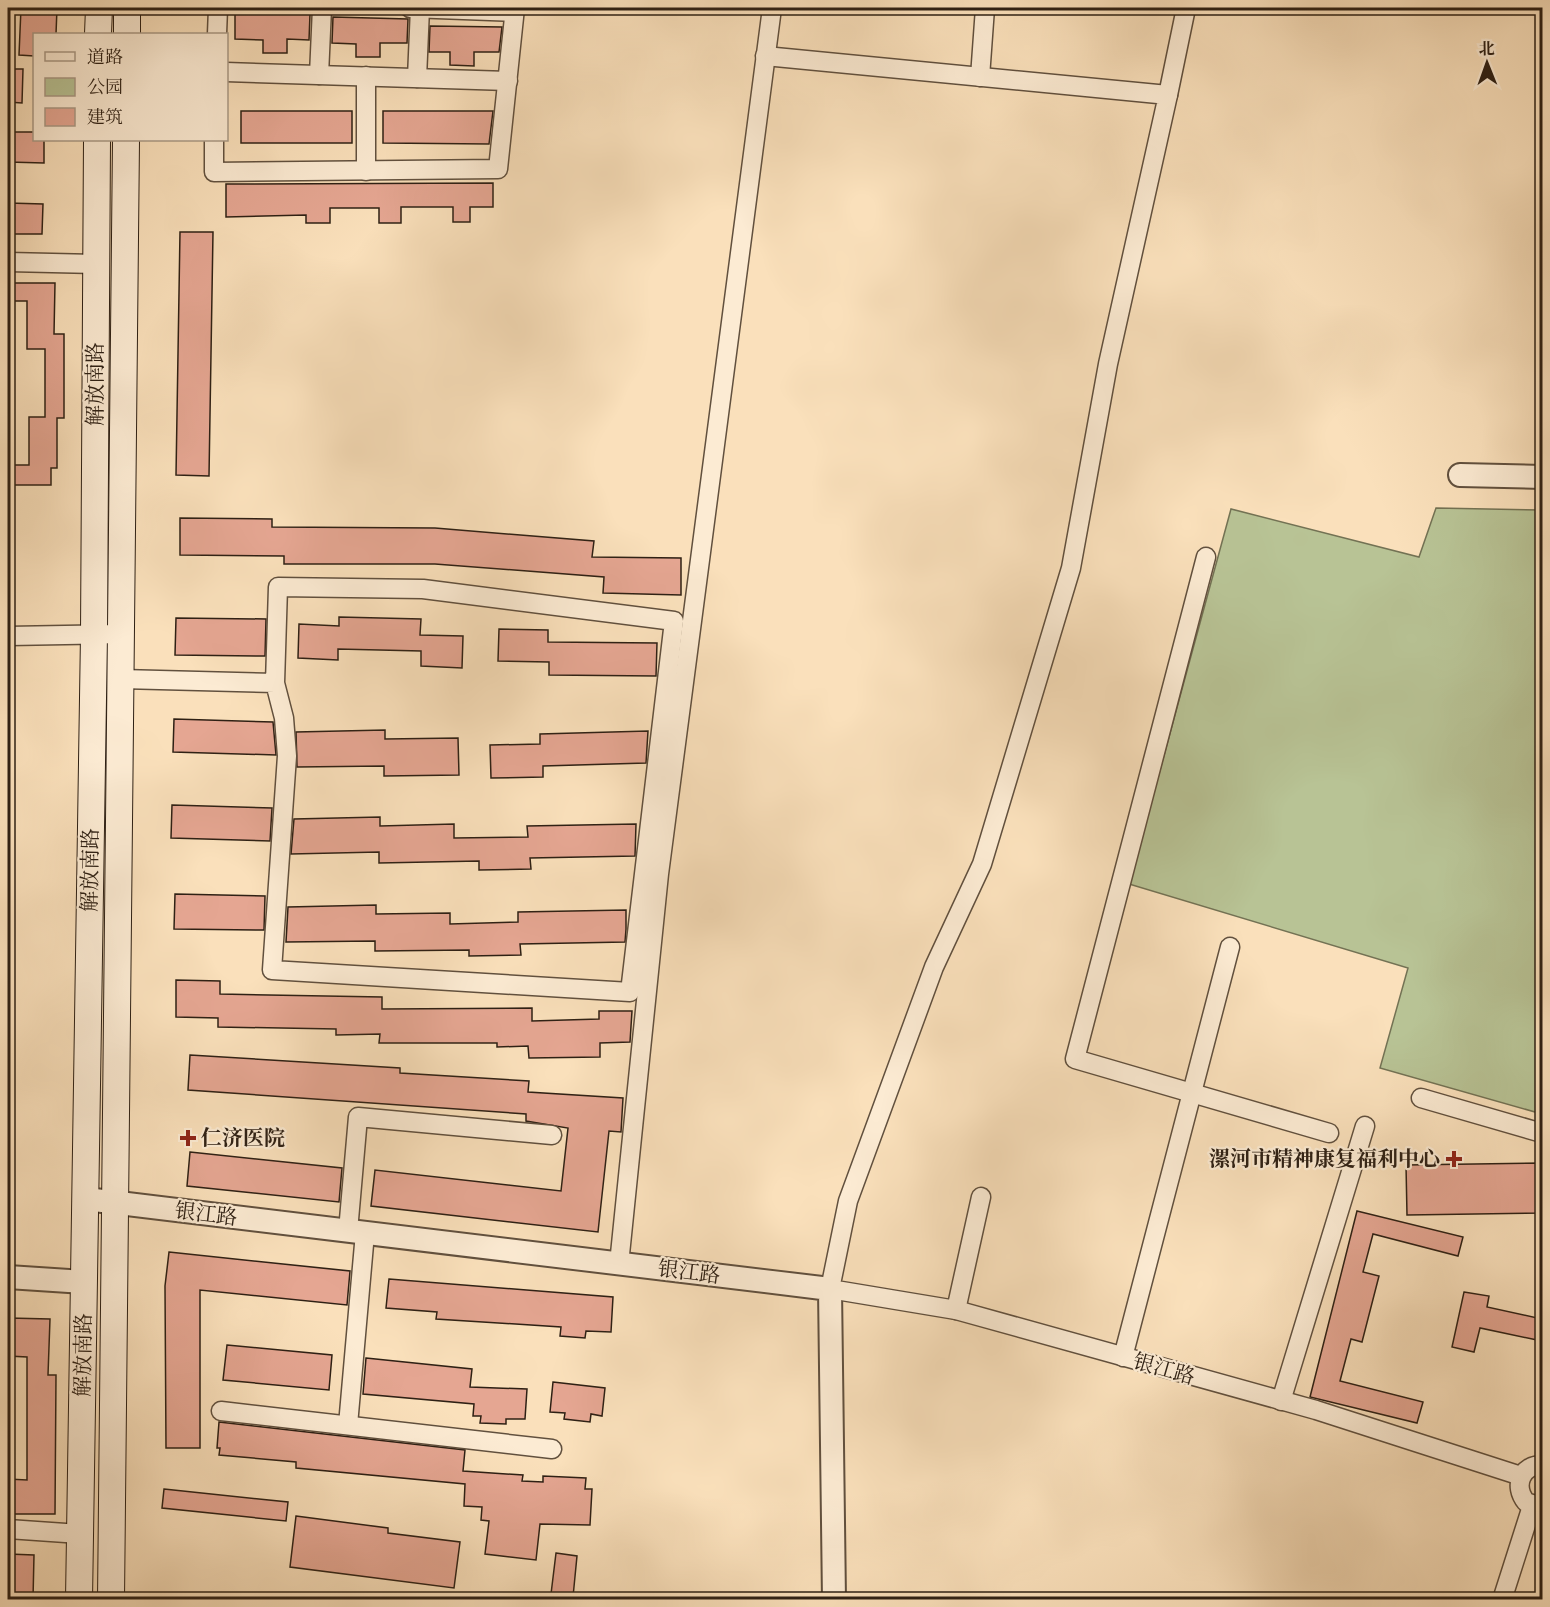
<svg xmlns="http://www.w3.org/2000/svg" width="1550" height="1607" font-family="'IM FELL Double Pica','Noto Serif SC',serif">
<style>
.green{fill:#b8c395;stroke:#737254;stroke-width:1.5}
.building{fill:#e5a692;stroke:#2e2014;stroke-width:1.5}
.lines{fill:none;stroke-linecap:round;stroke-linejoin:round}
.minor-casing{stroke:#61503e;stroke-width:21}
.tertiary-casing{stroke:#61503e;stroke-width:26}
.secondary-casing{stroke:#2e2014;stroke-width:28}
.minor{stroke:#fcebd3;stroke-width:18}
.tertiary{stroke:#fcebd3;stroke-width:22}
.secondary{stroke:#fcebd3;stroke-width:26}
.poi-dot{fill:#8f2418;stroke:#fcebd3;stroke-width:2}
.labels{text-anchor:middle;stroke-width:4.5;stroke-linejoin:round;paint-order:stroke}
.street-label{font-size:21px;fill:#2e2014;stroke:#fcebd3}
.poi-label{font-size:21px;font-weight:bold;fill:#2e2014;stroke:#fcebd3;text-anchor:start}
</style>
<rect width="100%" height="100%" fill="#fae0bb"/>
<filter id="stains"><feTurbulence type="fractalNoise" baseFrequency=".00333" numOctaves="4"/><feColorMatrix values="0 0 0 0 .2 0 0 0 0 .09 0 0 0 0 .02 0 0 0 .5 -.17"/></filter>
<radialGradient id="worn" r=".72"><stop offset=".6" stop-color="#630" stop-opacity="0"/><stop offset="1" stop-color="#630" stop-opacity=".3"/></radialGradient>
<polygon class="green" points="1436,508 1542,510 1542,1114 1380,1068 1408,968 1129,884 1231,509 1419,557"/>
<g class="building">
<polygon points="21,8 57,8 56,34 34,34 34,56 19,55"/>
<polygon points="235,14 310,14 309,40 287,39 287,53 263,53 263,40 235,39"/>
<polygon points="333,17 408,19 407,43 380,43 380,57 356,57 356,44 332,43"/>
<polygon points="430,26 502,27 499,52 474,52 474,66 450,65 450,52 429,52"/>
<polygon points="8,69 23,69 22,103 8,102"/>
<rect x="241" y="111" width="111" height="32"/>
<polygon points="383,111 493,111 489,144 383,143"/>
<polygon points="8,132 34,132 34,140 44,140 44,163 8,162"/>
<polygon points="493,183 493,207 470,207 470,222 453,222 453,207 401,207 401,223 379,223 379,208 330,208 330,223 306,223 306,215 226,217 226,184"/>
<polygon points="8,203 43,204 42,234 8,234"/>
<polygon points="180,232 213,232 209,476 176,475"/>
<polygon points="8,283 55,283 54,334 64,334 64,418 57,418 57,468 51,468 51,485 8,485 8,465 29,465 29,417 45,417 45,349 27,349 27,301 8,301"/>
<polygon points="180,518 272,519 272,527 435,528 594,541 592,557 681,558 681,595 603,593 604,577 435,564 284,564 284,556 180,555"/>
<polygon points="339,617 421,619 420,635 463,636 462,668 421,666 421,651 338,649 338,660 298,658 299,624 339,626"/>
<polygon points="176,618 266,619 265,656 175,655"/>
<polygon points="499,629 548,630 548,642 657,643 656,676 549,675 549,662 498,661"/>
<polygon points="174,719 273,722 276,755 173,752"/>
<polygon points="385,730 385,739 458,738 459,775 384,776 384,766 297,767 296,732"/>
<polygon points="648,731 646,763 543,766 543,777 491,778 490,745 540,744 540,734"/>
<polygon points="172,805 272,808 270,841 171,838"/>
<polygon points="380,817 380,826 454,824 454,838 528,837 527,826 636,824 635,856 530,858 531,869 479,870 479,861 379,863 379,852 291,854 294,819"/>
<polygon points="175,894 265,896 264,930 174,929"/>
<polygon points="376,905 376,914 450,913 450,924 518,922 518,912 626,910 626,929 625,942 520,944 521,955 469,956 469,950 375,951 375,941 286,942 288,907"/>
<polygon points="176,980 220,981 220,994 382,997 382,1009 532,1008 532,1021 599,1019 599,1011 632,1011 630,1042 600,1043 600,1057 529,1058 528,1046 497,1047 497,1043 379,1043 380,1034 336,1035 336,1029 218,1027 218,1018 176,1017"/>
<polygon points="190,1055 400,1068 400,1073 529,1081 528,1092 623,1098 621,1132 609,1131 598,1232 371,1206 375,1170 561,1191 568,1128 526,1121 526,1114 188,1090"/>
<polygon points="190,1152 342,1168 339,1202 187,1186"/>
<polygon points="1542,1163 1542,1213 1407,1215 1406,1165"/>
<polygon points="1357,1211 1463,1237 1458,1256 1373,1234 1363,1272 1379,1276 1362,1342 1351,1339 1340,1381 1423,1402 1417,1423 1310,1397"/>
<polygon points="169,1252 350,1271 347,1305 200,1290 200,1448 166,1448 165,1286"/>
<polygon points="389,1279 613,1297 611,1332 586,1331 585,1338 560,1336 561,1327 436,1319 437,1312 386,1308"/>
<polygon points="1464,1292 1489,1296 1487,1307 1542,1319 1542,1341 1480,1328 1474,1352 1452,1347"/>
<polygon points="8,1318 50,1319 48,1375 56,1375 55,1514 8,1514 8,1479 27,1480 27,1357 8,1356"/>
<polygon points="227,1345 332,1355 329,1390 223,1380"/>
<polygon points="366,1358 472,1369 470,1387 527,1389 525,1419 506,1419 506,1424 480,1423 481,1416 473,1416 474,1404 363,1394"/>
<polygon points="553,1382 605,1388 602,1416 591,1414 590,1422 564,1419 565,1413 550,1412"/>
<polygon points="219,1422 465,1450 463,1471 523,1475 522,1481 543,1482 543,1476 586,1478 585,1489 592,1489 590,1525 540,1524 536,1560 485,1554 489,1521 481,1520 482,1507 464,1506 465,1484 296,1468 296,1462 219,1455 220,1448 217,1448"/>
<polygon points="164,1489 288,1502 286,1521 162,1508"/>
<polygon points="296,1516 388,1528 388,1533 460,1542 454,1588 290,1567"/>
<polygon points="556,1553 577,1556 573,1597 551,1594"/>
<polygon points="8,1554 34,1555 33,1599 11,1599 11,1593 8,1593"/>
</g>
<g class="lines">
<defs>
<g id="minor">
<polyline points="410,8 514,12"/>
<polyline points="217,34 218,8"/>
<polyline points="765,56 1168,95 1108,364 1071,568 982,864 934,967 848,1201 830,1289 956,1310 1316,1410 1521,1476"/>
<polyline points="226,72 508,81"/>
<polyline points="319,75 322,8"/>
<polyline points="980,77 985,8"/>
<polyline points="417,78 420,8"/>
<polyline points="1168,95 1186,8"/>
<polyline points="214,140 214,172 498,169 515,8"/>
<polyline points="366,171 366,76"/>
<polyline points="8,262 96,264"/>
<polyline points="1206,557 1075,1059 1329,1133"/>
<polyline points="8,636 122,634"/>
<polyline points="121,679 275,683 284,718 287,756 272,970 630,992 674,621 423,589 278,587 275,683"/>
<polyline points="1421,1098 1542,1133"/>
<polyline points="348,1231 358,1117 552,1135"/>
<polyline points="619,1264 659,874 772,8"/>
<polyline points="956,1310 981,1197"/>
<polyline points="1123,1357 1230,947"/>
<polyline points="1281,1401 1365,1126"/>
<polyline points="221,1411 552,1449"/>
<polyline points="348,1425 365,1233"/>
<path d="M1542,1465C1521,1465 1513,1486 1526,1502L1542,1507"/>
<polyline points="8,1529 80,1534"/>
<polyline points="1502,1600 1532,1506"/>
</g>
<g id="tertiary">
<polyline points="1460,475 1542,477"/>
<polyline points="86,1199 830,1289 834,1600"/>
<polyline points="8,1277 84,1282"/>
</g>
<g id="secondary">
<polyline points="98,34 99,8"/>
<polyline points="127,34 127,8"/>
<polyline points="79,1600 94,634 97,140"/>
<polyline points="111,1600 126,140"/>
</g>
</defs>
<use href="#minor" class="minor-casing"/>
<use href="#tertiary" class="tertiary-casing"/>
<use href="#secondary" class="secondary-casing"/>
<use href="#minor" class="minor"/>
<use href="#tertiary" class="tertiary"/>
<use href="#secondary" class="secondary"/>
</g>
<g class="poi-dot">
<path d="M185 1129h6v6h6v6h-6v6h-6v-6h-6v-6h6z"/>
<path d="M1451 1150h6v6h6v6h-6v6h-6v-6h-6v-6h6z"/>
</g>
<g class="labels">
<g class="street-label">
<text transform="translate(95 384) rotate(-90)" y="7">解放南路</text>
<text transform="translate(90 870) rotate(-89)" y="7">解放南路</text>
<text transform="translate(206 1214) rotate(7)" y="7">银江路</text>
<text transform="translate(689 1272) rotate(7)" y="7">银江路</text>
<text transform="translate(83 1355) rotate(-89)" y="7">解放南路</text>
<text transform="translate(1164 1369) rotate(16)" y="7">银江路</text>
</g>
<g class="poi-label">
<text x="201" y="1145">仁济医院</text>
<text x="1440" y="1166" text-anchor="end">漯河市精神康复福利中心</text>
</g>
</g>
<rect width="1550" height="1607" fill="none" stroke="#fae0bb" stroke-width="30"/>
<rect x="9" y="9" width="1532" height="1589" fill="none" stroke="#2e2014" stroke-width="3"/>
<rect x="15" y="15" width="1520" height="1577" fill="none" stroke="#2e2014" stroke-width="1.5"/>
<rect x="33" y="33" width="195" height="108" fill="#fcebd3" stroke="#aa9a87" stroke-width="1.5"/>
<rect x="45" y="52" width="30" height="9" fill="#fcebd3" stroke="#aa9a87" stroke-width="1.5"/>
<text x="87" y="63" font-size="18" fill="#2e2014">道路</text>
<rect x="45" y="78" width="30" height="18" fill="#b8c395" stroke="#aa9a87" stroke-width="1.5"/>
<text x="87" y="93" font-size="18" fill="#2e2014">公园</text>
<rect x="45" y="108" width="30" height="18" fill="#e5a692" stroke="#aa9a87" stroke-width="1.5"/>
<text x="87" y="123" font-size="18" fill="#2e2014">建筑</text>
<g transform="translate(1487 63) rotate(359)" stroke="#fcebd3" stroke-width="4.5" paint-order="stroke">
<path d="M0-4.5L10 22L0 15L-10 22Z" fill="#2e2014"/>
<text y="-9" font-size="16" font-weight="bold" text-anchor="middle" fill="#2e2014">北</text>
</g>
<rect width="100%" height="100%" filter="url(#stains)"/>
<rect width="100%" height="100%" fill="url(#worn)"/>
</svg>
